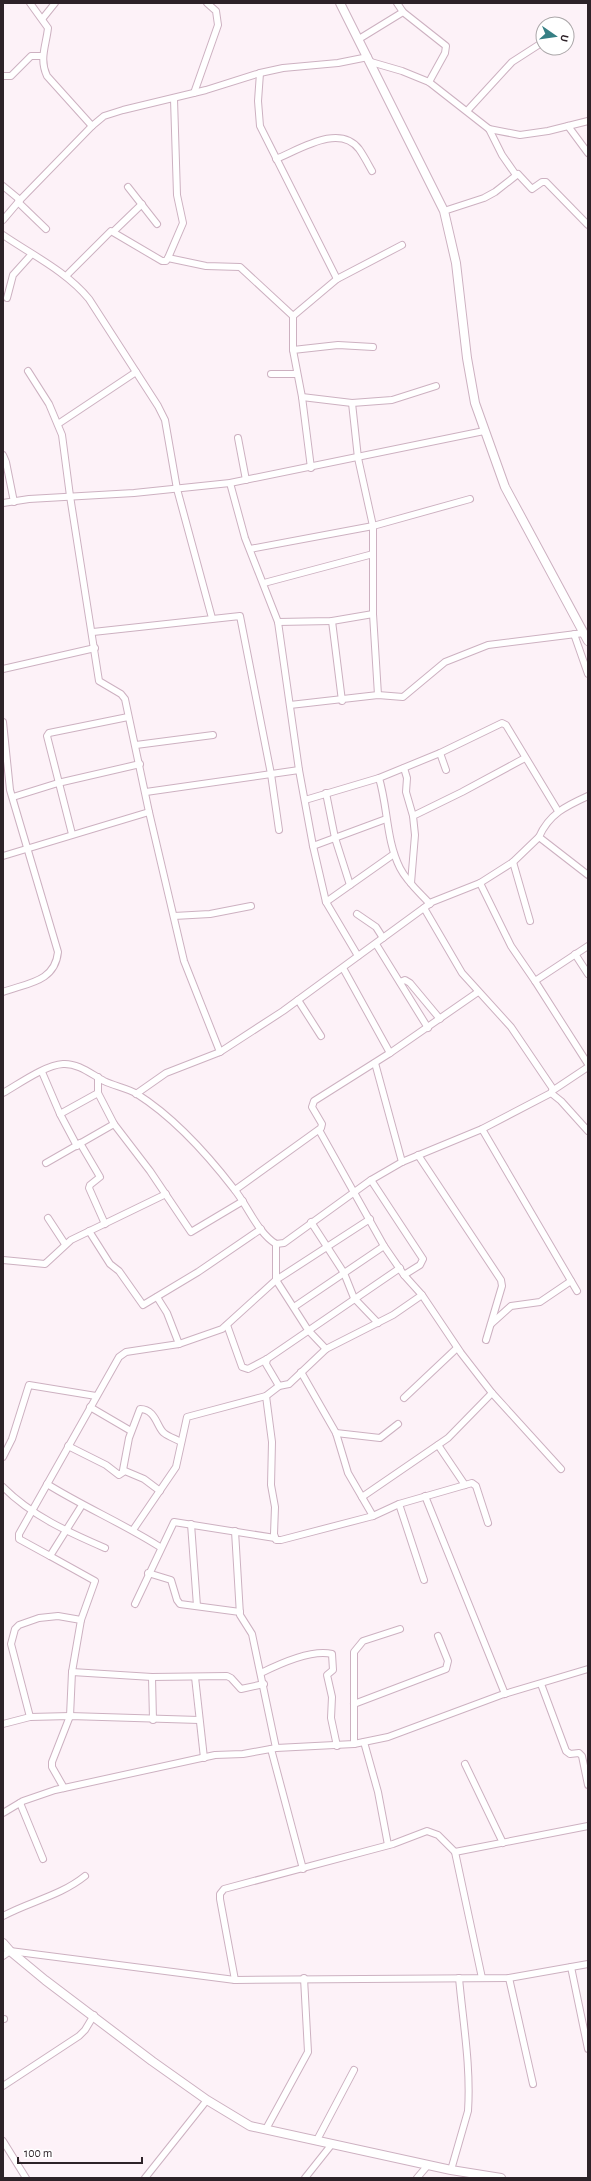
<svg xmlns="http://www.w3.org/2000/svg" width="591" height="2181" font-family="'Alegreya Sans',sans-serif">
<style>
.lines{fill:none;stroke-linecap:round;stroke-linejoin:round}
.minor-casing{stroke:#cdb1c1;stroke-width:8}
.tertiary-casing{stroke:#cdb1c1;stroke-width:10}
.minor{stroke:#fff;stroke-width:6}
.tertiary{stroke:#fff;stroke-width:8}
</style>
<rect width="100%" height="100%" fill="#fdf2f8"/>
<g class="lines">
<defs>
<g id="minor">
<path d="M30,3L48,28C46,46 39,59 47,76L92,126"/>
<polyline points="397,3 403,12 446,46 445,53 429,82"/>
<polyline points="43,18 55,3"/>
<polyline points="359,39 403,12"/>
<polyline points="371,62 402,71 429,82 489,129 520,135 548,131 588,121"/>
<polyline points="260,73 258,101 260,126 337,279"/>
<polyline points="3,76 11,76 31,56 42,56"/>
<polyline points="194,93 218,25 216,11 207,3"/>
<polyline points="467,111 512,62 543,42"/>
<polyline points="568,126 588,153"/>
<polyline points="489,129 502,155 516,175"/>
<path d="M276,159C299,150 339,123 359,149C364,156 368,164 372,171"/>
<polyline points="3,186 20,200"/>
<polyline points="128,187 157,224"/>
<polyline points="18,202 46,229"/>
<polyline points="444,211 484,198 495,192 518,174 532,189 542,182 546,182 588,225"/>
<polyline points="3,220 20,200 92,126 104,116 123,110 206,90 260,73 283,68 338,63 368,57"/>
<polyline points="114,231 142,204"/>
<path d="M3,235C32,255 66,271 89,299L158,406L165,420L177,489L212,618"/>
<polyline points="168,258 206,266 240,267 293,316"/>
<polyline points="66,276 111,231 162,261 166,261 168,258 183,223 177,195 174,99"/>
<polyline points="7,298 13,275 31,255"/>
<polyline points="293,350 338,345 373,347"/>
<polyline points="28,371 49,404 62,435 70,496 99,681 121,694 125,699 149,812 184,961 220,1052"/>
<polyline points="271,374 297,374"/>
<polyline points="302,397 352,403 392,400 436,386"/>
<polyline points="352,403 358,458 373,526 373,614 378,695"/>
<polyline points="58,424 136,372"/>
<polyline points="238,438 246,480"/>
<polyline points="3,455 6,462 14,502"/>
<polyline points="311,468 302,397 293,350 293,316 337,279 402,245"/>
<polyline points="230,483 245,538 278,622 299,770 313,846 326,902 358,956"/>
<polyline points="3,503 29,499 134,493 230,483 484,431"/>
<polyline points="250,549 373,526 470,499"/>
<polyline points="264,583 373,554"/>
<polyline points="332,621 342,701"/>
<polyline points="278,622 332,621 373,614"/>
<polyline points="93,632 240,616 271,774 279,830"/>
<polyline points="574,634 588,674"/>
<polyline points="3,669 95,648"/>
<polyline points="290,705 378,695 403,697 445,662 488,645 584,633"/>
<path d="M3,722L10,790L58,952C55,982 27,983 3,992"/>
<polyline points="136,745 213,735"/>
<polyline points="440,753 446,770"/>
<polyline points="404,768 407,778 406,792 413,816"/>
<path d="M379,778C388,808 386,840 400,868C407,882 420,893 430,904"/>
<polyline points="146,792 299,770"/>
<polyline points="326,793 335,838 350,885"/>
<path d="M588,796C566,806 549,814 539,837L588,875"/>
<polyline points="13,797 58,783 140,764"/>
<polyline points="305,800 379,778 440,753 502,723 506,725 558,811"/>
<polyline points="72,834 47,736 49,733 128,717"/>
<polyline points="313,846 386,819"/>
<polyline points="3,856 149,812"/>
<polyline points="513,862 530,921"/>
<polyline points="411,883 415,835 413,816 462,792 525,758"/>
<polyline points="480,883 511,946 535,981"/>
<polyline points="326,902 394,854"/>
<polyline points="424,908 462,973 511,1027 553,1089"/>
<polyline points="357,914 376,927 383,938"/>
<polyline points="174,916 210,914 251,906"/>
<polyline points="376,944 428,1028"/>
<polyline points="588,946 535,981 588,1064"/>
<polyline points="575,954 588,974"/>
<polyline points="343,968 390,1053"/>
<polyline points="400,982 405,980 410,983 440,1019"/>
<polyline points="298,1000 321,1036"/>
<polyline points="375,1063 402,1162"/>
<polyline points="42,1072 60,1114 98,1093"/>
<polyline points="98,1077 98,1093 114,1124 150,1171 191,1232 243,1201"/>
<polyline points="552,1091 588,1067"/>
<path d="M3,1093C19,1084 45,1065 63,1064C78,1063 91,1074 104,1081C114,1086 127,1088 137,1094C175,1118 207,1154 234,1189C248,1206 257,1232 276,1244L284,1243L371,1180L402,1162L482,1129L551,1093L561,1101L588,1131"/>
<polyline points="136,1094 166,1073 220,1052 283,1011 432,902 480,883 513,862 539,837"/>
<polyline points="60,1114 77,1146"/>
<polyline points="482,1129 577,1291"/>
<polyline points="319,1130 384,1246 404,1275 422,1295 461,1353 492,1393 561,1469"/>
<polyline points="80,1143 100,1177 90,1185 89,1188 105,1224"/>
<polyline points="418,1155 501,1280 502,1286 486,1340"/>
<polyline points="46,1163 114,1124"/>
<polyline points="371,1180 423,1259 420,1265 404,1275"/>
<polyline points="235,1190 321,1128 322,1124 312,1107 314,1101 390,1053 478,992"/>
<polyline points="48,1218 65,1244"/>
<polyline points="311,1222 344,1273 354,1298 378,1323"/>
<polyline points="89,1231 110,1264 119,1271 143,1305 198,1272 261,1229"/>
<polyline points="276,1244 276,1280 308,1330 326,1349"/>
<polyline points="3,1260 45,1264 71,1240 166,1194"/>
<polyline points="157,1297 167,1313 179,1344"/>
<polyline points="294,1307 384,1246"/>
<polyline points="491,1324 511,1306 540,1302 571,1281"/>
<polyline points="227,1325 242,1367 248,1369 267,1359 400,1268"/>
<polyline points="267,1359 266,1364 279,1386"/>
<polyline points="301,1372 336,1433 348,1473 373,1516"/>
<polyline points="266,1396 272,1442 271,1485 275,1507 274,1534 276,1540 281,1540 373,1516 399,1504 472,1483 476,1486 488,1523"/>
<polyline points="404,1398 457,1348"/>
<polyline points="90,1407 131,1431"/>
<polyline points="336,1433 380,1438 398,1424"/>
<polyline points="438,1445 465,1485"/>
<polyline points="68,1446 106,1465 119,1475 125,1471 144,1479 160,1491"/>
<polyline points="3,1457 12,1439 29,1385 96,1396"/>
<path d="M123,1470L129,1438L140,1409C156,1409 157,1428 164,1433C169,1437 176,1439 181,1442"/>
<path d="M47,1484C84,1507 124,1524 160,1547"/>
<path d="M3,1487C32,1516 68,1532 105,1548"/>
<polyline points="425,1496 505,1694"/>
<polyline points="362,1497 448,1438 492,1393"/>
<polyline points="399,1504 424,1580"/>
<polyline points="82,1505 50,1556 19,1539 19,1534 119,1357 126,1352 179,1344 222,1329 276,1280 370,1219"/>
<polyline points="191,1524 197,1606"/>
<polyline points="133,1530 176,1467 187,1417 266,1396 279,1386 289,1384 326,1349 393,1315 422,1295"/>
<polyline points="235,1531 240,1615 252,1634 276,1748"/>
<polyline points="50,1556 95,1581 81,1620 72,1672 70,1716 52,1762 52,1767 64,1788"/>
<polyline points="148,1573 171,1580 177,1600 180,1604 240,1612"/>
<polyline points="135,1604 174,1522 275,1538"/>
<polyline points="72,1672 152,1677 227,1676 231,1678 241,1689 264,1684"/>
<path d="M261,1673C279,1664 312,1649 332,1654L333,1670L327,1675L332,1697L331,1718L337,1746"/>
<polyline points="152,1677 153,1720"/>
<polyline points="195,1677 204,1758"/>
<polyline points="541,1684 566,1751 570,1754 579,1753 582,1756 588,1785"/>
<polyline points="354,1704 446,1669 448,1661 438,1636"/>
<polyline points="30,1717 11,1644 15,1629 19,1625 39,1618 58,1616 81,1620"/>
<polyline points="3,1724 30,1717 70,1716 199,1720"/>
<polyline points="364,1742 378,1792 388,1845"/>
<polyline points="354,1744 354,1652 363,1641 400,1629"/>
<polyline points="271,1749 303,1869"/>
<polyline points="465,1764 503,1843"/>
<polyline points="20,1803 43,1859"/>
<polyline points="3,1813 23,1801 55,1790 215,1755 243,1754 276,1748 354,1744 388,1737 501,1695 588,1669"/>
<polyline points="455,1852 588,1826"/>
<path d="M3,1916C31,1901 60,1896 85,1876"/>
<polyline points="3,1956 10,1951 235,1980 509,1978 588,1964"/>
<polyline points="571,1967 588,2049"/>
<polyline points="509,1978 533,2084"/>
<polyline points="235,1980 220,1899 220,1894 224,1889 393,1844 427,1831 438,1835 455,1852 482,1978"/>
<polyline points="3,2019 4,2019"/>
<polyline points="3,2086 79,2036 85,2030 94,2015"/>
<polyline points="266,2129 308,2052 304,1978"/>
<polyline points="317,2140 354,2070"/>
<polyline points="3,2141 26,2178"/>
<path d="M451,2170L468,2111C471,2067 463,2022 459,1978"/>
<polyline points="145,2178 207,2100"/>
<polyline points="305,2178 332,2144"/>
<polyline points="417,2178 428,2165"/>
</g>
<g id="tertiary">
<polyline points="340,3 444,211 456,263 467,358 475,403 505,487 588,641"/>
<polyline points="3,1943 10,1951 45,1980 152,2061 207,2100 250,2126 451,2170 501,2178"/>
</g>
</defs>
<use href="#minor" class="minor-casing"/>
<use href="#tertiary" class="tertiary-casing"/>
<use href="#minor" class="minor"/>
<use href="#tertiary" class="tertiary"/>
</g>
<rect width="591" height="2181" fill="none" stroke="#2d2228" stroke-width="8"/>
<g transform="translate(555 36) rotate(103)"><circle r="19" fill="#ffffff" stroke="#aba7a9"/>
<path d="M0-3L7 15L0 10L-7 15Z" fill="#367f84"/>
<text y="-6" font-size="11" font-weight="bold" text-anchor="middle" fill="#2d2228">U</text>
</g>
<path d="M18 2157v6h124v-6" fill="none" stroke="#2d2228" stroke-width="2"/>
<text x="24" y="2157" font-size="12" fill="#2d2228" stroke="#ffffff" stroke-width="3" paint-order="stroke">100 m</text>
</svg>
